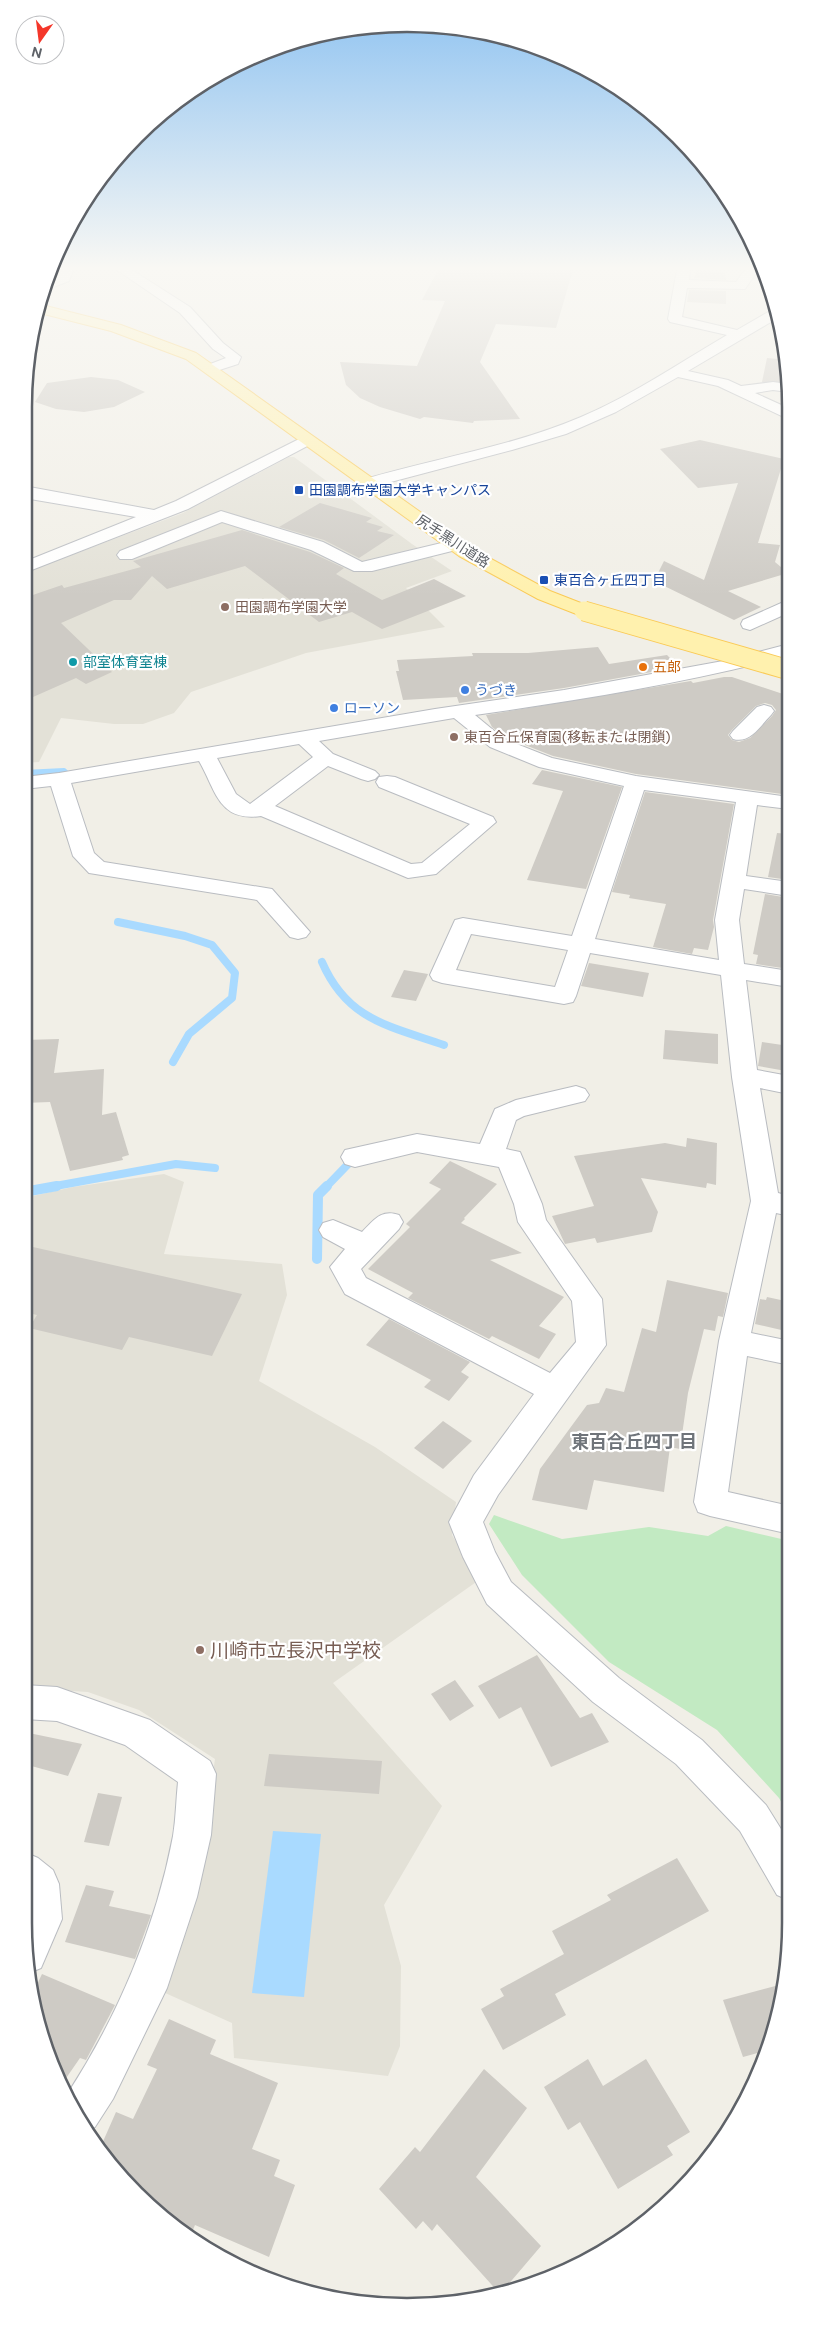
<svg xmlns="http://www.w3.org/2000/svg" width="815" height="2330" font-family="'DM Sans','Noto Sans JP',sans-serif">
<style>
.education{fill:#e3e1d7}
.green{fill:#c2eac2}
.water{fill:#a9daff}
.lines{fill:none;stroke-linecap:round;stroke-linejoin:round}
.stream-far2{stroke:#a9daff;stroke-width:6}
.stream-far1{stroke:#a9daff;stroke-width:8}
.stream{stroke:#a9daff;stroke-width:10}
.building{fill:#cecbc5;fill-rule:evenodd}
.minor-casing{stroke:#b9bcc1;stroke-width:2}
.major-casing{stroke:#faca56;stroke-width:2}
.minor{fill:#fff;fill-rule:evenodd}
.major{fill:#fff1ae;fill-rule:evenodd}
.major-bridge-casing{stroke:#faca56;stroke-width:21;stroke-linecap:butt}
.major-bridge{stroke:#fff1ae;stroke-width:19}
.transit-dot{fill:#1a4fb4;stroke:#fff;stroke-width:2}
.education-dot{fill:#8d6e63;stroke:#fff;stroke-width:2}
.culture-dot{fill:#0f9aa8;stroke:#fff;stroke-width:2}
.food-dot{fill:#e8710a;stroke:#fff;stroke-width:2}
.shop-dot{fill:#3f7fe0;stroke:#fff;stroke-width:2}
.labels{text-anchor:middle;stroke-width:4.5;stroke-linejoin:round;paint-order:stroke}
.far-transit-label{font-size:14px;fill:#164399;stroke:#fff;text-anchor:start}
.far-street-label{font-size:14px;fill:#5e6268;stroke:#fff}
.far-education-label{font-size:14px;fill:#785e54;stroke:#fff;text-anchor:start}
.far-culture-label{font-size:14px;fill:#0d838f;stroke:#fff;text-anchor:start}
.far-food-label{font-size:14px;fill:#c56008;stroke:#fff;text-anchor:start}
.far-shop-label{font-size:14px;fill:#366cbe;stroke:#fff;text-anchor:start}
.neighbourhood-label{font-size:18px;font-weight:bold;fill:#6f747a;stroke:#fff}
.near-education-label{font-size:19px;fill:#785e54;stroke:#fff;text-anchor:start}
.rim{fill:none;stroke:#5e6268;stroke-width:2.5}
</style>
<rect width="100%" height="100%" fill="#f1efe7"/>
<g class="education">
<polygon points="289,457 294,457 412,544 452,571 406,588 445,627 306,653 191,692 174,713 143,724 114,724 61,718 39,762 24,763 24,573 183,513"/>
<polygon points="164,1174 184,1182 164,1254 282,1264 287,1295 259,1381 375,1447 456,1502 452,1535 479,1580 333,1683 442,1806 384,1905 401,1966 400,2046 388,2076 234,2058 232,2023 163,1992 207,1813 215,1759 139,1710 88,1692 24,1688 24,1198 73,1187"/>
</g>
<polygon class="green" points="494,1515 562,1539 649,1527 708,1536 726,1526 790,1541 791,1819 779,1798 717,1730 609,1662 522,1575 489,1524"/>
<polygon class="water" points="273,1831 321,1834 304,1997 252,1993"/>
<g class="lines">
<polyline class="stream-far2" points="24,773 64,771 66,773"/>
<g class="stream-far1">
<polyline points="118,922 185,936 212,945 235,973 232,998 189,1034 173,1062"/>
<path d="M322,962C347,1020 389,1026 444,1045"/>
<polyline points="50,1187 176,1164 215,1168"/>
<polyline points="326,1187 355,1157"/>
</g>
<g class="stream">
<polyline points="24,1192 57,1186"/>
<polyline points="317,1259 318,1195 327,1186"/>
</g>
</g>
<g class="building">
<polygon points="438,270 573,270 556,328 496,324 480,362 520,419 474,421 473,423 424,417 420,419 380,407 360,398 346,385 340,362 417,366 445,301 422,300"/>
<polygon points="697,270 725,273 726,280 694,278"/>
<polygon points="689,290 726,291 726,304 687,302"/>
<polygon points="767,358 788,360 788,382 762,382"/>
<polygon points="91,377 118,380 145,392 114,407 84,412 56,409 35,402 47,383"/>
<polygon points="700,440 784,459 758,543 780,545 775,562 788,573 728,591 761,607 734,620 654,581 664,561 704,580 738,483 698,488 660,449"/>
<polygon points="320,503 372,518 366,522 383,527 377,531 394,535 359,558 324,540 279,527"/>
<polygon points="242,530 310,552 344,568 336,574 382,600 434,579 466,596 382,629 352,612 319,622 245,566 167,589 152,576 131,600 114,600 61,623 112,672 86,684 76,678 24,701 24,598 62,585 64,588 141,567 133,561"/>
<polygon points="598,647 609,664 667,655 679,667 564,688 459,703 457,697 403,700 396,671 399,671 397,660 473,656 472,653 528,653"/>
<path d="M724,677H732L789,696V795L636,774L553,756L505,737L492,727L486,715L691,681L693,683ZM765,703L772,705L776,710L772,716L750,738L739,742L732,740L728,735L732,730L756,706Z"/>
<polygon points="542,770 622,787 586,889 527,880 563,791 532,784"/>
<polygon points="645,792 734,804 713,920 714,927 708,950 694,948 692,954 653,947 666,904 629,898 630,895 612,892"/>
<polygon points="777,833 789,834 789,880 768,877"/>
<polygon points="765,894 789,898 789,969 756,964 758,955 753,954"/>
<polygon points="589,963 649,973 643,997 581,986"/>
<polygon points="404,970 428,974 416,1001 391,997"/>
<polygon points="665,1030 718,1034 718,1064 663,1059"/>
<polygon points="59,1039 54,1073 104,1069 102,1115 116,1112 129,1155 122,1157 123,1160 70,1171 50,1102 24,1103 24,1040"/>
<polygon points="762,1042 789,1046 786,1071 758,1066"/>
<polygon points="687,1138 717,1143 716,1185 707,1183 706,1188 641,1178 658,1212 652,1232 597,1243 595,1238 565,1244 552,1216 594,1206 574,1156 665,1143 686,1147"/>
<polygon points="450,1161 497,1184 464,1218 465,1219 461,1223 522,1253 490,1260 564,1297 539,1326 556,1334 539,1359 492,1336 489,1339 408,1298 413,1293 368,1269 410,1227 406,1224 441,1189 429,1183"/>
<polygon points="24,1245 242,1294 212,1356 129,1337 122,1350 29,1328 37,1315 24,1312"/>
<polygon points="667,1280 728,1293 723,1317 718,1316 715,1331 704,1329 688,1393 680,1449 670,1447 664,1492 594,1480 587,1510 532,1500 540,1469 587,1405 599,1403 606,1388 624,1392 642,1328 656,1332"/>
<polygon points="767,1297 790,1302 790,1332 755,1324 760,1299 766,1300"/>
<polygon points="389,1319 470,1362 461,1372 469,1377 449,1401 424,1387 431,1380 366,1345"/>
<polygon points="443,1421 472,1441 443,1469 414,1448"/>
<polygon points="537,1655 580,1718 592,1713 609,1742 551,1767 521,1707 499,1719 478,1686"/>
<polygon points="455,1680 474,1706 450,1721 431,1694"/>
<polygon points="24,1732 82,1744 68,1776 24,1764"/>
<polygon points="269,1754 382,1761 379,1794 264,1786"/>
<polygon points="98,1793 122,1797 109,1846 84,1842"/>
<polygon points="677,1858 709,1911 555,1994 566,2015 503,2050 481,2009 504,1996 500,1989 564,1954 552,1931 611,1900 607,1895"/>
<polygon points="86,1885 114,1891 109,1906 151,1915 135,1959 65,1942"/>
<polygon points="42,1974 115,2005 86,2060 80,2058 62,2084 53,2069 31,1997"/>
<polygon points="783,1984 778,2022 765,2051 743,2057 723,2000"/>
<polygon points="169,2019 216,2040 210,2054 278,2083 252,2149 280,2160 274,2176 295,2185 269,2257 195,2225 190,2237 174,2227 119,2176 101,2146 116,2112 133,2119 157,2069 147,2065"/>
<polygon points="588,2059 603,2086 646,2059 690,2132 667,2146 673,2155 618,2189 580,2122 568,2130 544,2087"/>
<polygon points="484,2069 527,2108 476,2177 541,2246 500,2294 437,2224 432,2231 423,2221 416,2229 379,2189 415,2147 420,2152"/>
</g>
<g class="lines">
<defs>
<g id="minor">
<polygon points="60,270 73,270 69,281 43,291 47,281 58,276"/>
<polygon points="117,270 132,270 190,307 223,343 241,357 238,364 210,373 205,372 203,369 205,366 226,358 213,349 180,313"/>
<path d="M677,270H690L689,280L736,282L745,270H758L745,289L687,288L682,317L737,330L770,311L774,310L776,319L688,371L728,380L741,386L773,382L788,384V392L773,390L755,393L788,408V419L718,386L678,377L616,412L566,434L512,450L368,488L360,483L362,480C435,458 511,447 581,417C633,395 679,363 727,335L670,322L668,319Z"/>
<polygon points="307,435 313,437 315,440 313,443 188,509 24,573 24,562 136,517 30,499 24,496 24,486 154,510 176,501"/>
<polygon points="221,511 323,542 362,562 454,540 460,541 463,545 460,549 372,571 354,571 311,550 222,522 132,559 120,559 117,555 120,551"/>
<polygon points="788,600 788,613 750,630 743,628 741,624 743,620"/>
<path d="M789,644V656C686,683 580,700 475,715L504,739L552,758L636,776L789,797V809L757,805L746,876L789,882V896L744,889L739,920L744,964L789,971V987L746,980L757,1070L789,1076V1094L760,1088L778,1193L790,1196V1216L776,1213L751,1333L790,1341V1365L747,1356L728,1492L790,1506V1534L710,1516L698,1512L694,1502L719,1341L751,1201L732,1077L721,975L590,953L576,996L573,1002L564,1004L442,983L433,980L430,975L455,920L463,918L572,936L624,786L539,767L490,747L454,718L319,741L333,754L375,771L379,775L375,779L368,781L361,779L328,766L275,806L411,864L422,863L470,824L379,787L376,782L379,777L387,776L395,777L493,817L496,822L436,874L408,878L261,816C218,822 216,790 199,761L71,783L94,853L104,862L272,889L310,932L306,937L298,939L290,937L257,900L89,873L73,856L51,786L24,789V777L59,773L435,709L564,690L723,661ZM299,744L313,757L250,804L236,794L217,758ZM644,790L736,802L715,920L719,960L595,939ZM471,934L568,950L555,987L456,970Z"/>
<path d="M764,705L771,707L774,711L771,715C760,726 750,744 733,739L730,735L733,731L757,707Z"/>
<path d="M576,1086L585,1089L589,1095L585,1101L524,1116L516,1120L506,1149L520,1152L542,1204L546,1220L602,1299L606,1345L498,1495L483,1522L495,1552L511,1582L619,1678L702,1740L766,1805L791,1845V1901L777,1895L740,1831L676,1764L593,1702L487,1604L463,1557L449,1522L474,1475L534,1394L345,1294L330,1267L345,1249L323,1237L319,1230L323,1223L333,1220L362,1232C374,1220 381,1209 399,1215L403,1222L399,1229L361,1269L366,1278L550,1373L576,1342L572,1301L518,1222L514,1204L499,1167L417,1152L355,1167L345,1164L341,1157L345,1150L417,1134L480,1144L495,1109L516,1100Z"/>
<path d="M24,1685L57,1687L150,1720L210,1761L216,1774L211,1835L197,1897L167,1988L113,2099L95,2127L90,2129L68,2093C118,2016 156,1926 173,1836C176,1818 176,1800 178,1782L125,1745L57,1721L24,1719Z"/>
<polygon points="24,1852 38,1858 53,1870 59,1884 62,1919 41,1968 29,1973 24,1922"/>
</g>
<polygon id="major" points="38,304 121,325 196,353 471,548 550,591 591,607 593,611 591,615 584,617 538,599 459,556 186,359 111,331 36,312"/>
</defs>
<use href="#minor" class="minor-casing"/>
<use href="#major" class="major-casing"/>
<use href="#minor" class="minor"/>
<use href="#major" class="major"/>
<defs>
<polyline id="major-bridge" points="584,611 789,670"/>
</defs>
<use href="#major-bridge" class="major-bridge-casing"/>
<use href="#major-bridge" class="major-bridge"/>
</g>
<linearGradient id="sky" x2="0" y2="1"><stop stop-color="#8fc3f1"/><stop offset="0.45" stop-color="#f9f8f4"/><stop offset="1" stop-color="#f9f8f4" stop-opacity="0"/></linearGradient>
<rect width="815" height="596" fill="url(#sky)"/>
<g class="transit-dot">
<rect x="294" y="485" width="10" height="10" rx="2.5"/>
<rect x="539" y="575" width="10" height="10" rx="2.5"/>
</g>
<g class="education-dot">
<circle cx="225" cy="607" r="5"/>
<circle cx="454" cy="737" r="5"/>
<circle cx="200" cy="1650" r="5"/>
</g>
<circle class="culture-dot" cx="73" cy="662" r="5"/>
<circle class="food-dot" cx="643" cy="667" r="5"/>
<g class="shop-dot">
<circle cx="465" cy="690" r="5"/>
<circle cx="334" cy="708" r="5"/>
</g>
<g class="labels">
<g class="far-transit-label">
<text x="309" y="495">田園調布学園大学キャンパス</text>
<text x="554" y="585">東百合ヶ丘四丁目</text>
</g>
<g class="far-street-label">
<text transform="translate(453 541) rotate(33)" y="5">尻手黒川道路</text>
</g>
<g class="far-education-label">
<text x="235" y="612">田園調布学園大学</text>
<text x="464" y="742">東百合丘保育園(移転または閉鎖)</text>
</g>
<g class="far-culture-label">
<text x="83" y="667">部室体育室棟</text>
</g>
<g class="far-food-label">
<text x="653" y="672">五郎</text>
</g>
<g class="far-shop-label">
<text x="475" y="695">うづき</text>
<text x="344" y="713">ローソン</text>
</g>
<g class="neighbourhood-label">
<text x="634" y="1448">東百合丘四丁目</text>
</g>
<g class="near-education-label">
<text x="210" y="1657">川崎市立長沢中学校</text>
</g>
</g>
<path d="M0 0H815V2330H0ZM407 32H407A375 375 0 0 1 782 407V1923A375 375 0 0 1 407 2298H407A375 375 0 0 1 32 1923V407A375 375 0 0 1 407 32Z" fill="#fff" fill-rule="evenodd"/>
<path class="rim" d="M407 32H407A375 375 0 0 1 782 407V1923A375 375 0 0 1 407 2298H407A375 375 0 0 1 32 1923V407A375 375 0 0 1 407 32Z"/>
<g transform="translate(40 40) rotate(194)"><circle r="24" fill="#ffffff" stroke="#bfc0c3"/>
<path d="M0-4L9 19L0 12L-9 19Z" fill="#f4372a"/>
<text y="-8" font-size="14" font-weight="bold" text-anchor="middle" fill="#5e6268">N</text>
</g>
</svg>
